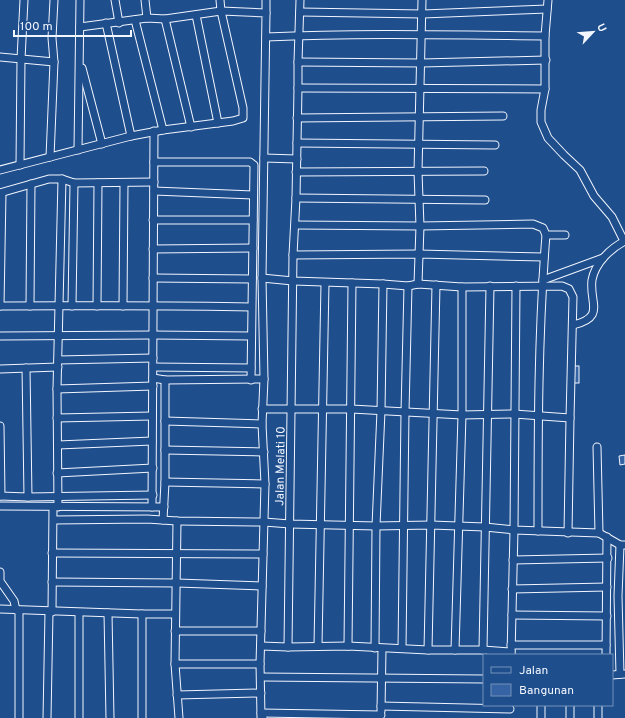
<svg xmlns="http://www.w3.org/2000/svg" width="625" height="718" font-family="Overpass,sans-serif">
<style>
.building{fill:#3563a3;stroke:#f2f6ff}
.lines{fill:none;stroke-linecap:round;stroke-linejoin:round}
.minor-casing{stroke:#f2f6ff;stroke-width:9}
.minor{stroke:#1f4e8c;stroke-width:7}
.labels{text-anchor:middle;stroke-width:3;stroke-linejoin:round;paint-order:stroke}
.street-label{font-size:12px;fill:#f2f6ff;stroke:#1f4e8c}
</style>
<rect width="100%" height="100%" fill="#1f4e8c"/>
<g class="building">
<rect x="573" y="366" width="6" height="17"/>
<polygon points="625,455 625,464 620,465 619,456"/>
</g>
<g class="lines">
<defs>
<g id="minor">
<polyline points="115,0 119,23"/>
<polyline points="145,0 147,18"/>
<polyline points="548,0 545,36 545,89 541,110 541,122 548,138 564,155 580,170 594,196 612,217 624,241"/>
<polyline points="300,12 423,14 547,9"/>
<polyline points="266,13 266,0"/>
<polyline points="196,15 218,123"/>
<polyline points="165,19 191,127"/>
<polyline points="135,20 163,130"/>
<polyline points="106,23 131,136"/>
<polyline points="80,27 147,18 165,19 221,11 266,13 262,278 264,379 262,424 265,484 260,664 261,717 263,718"/>
<path d="M266,37C359,33 452,35 545,36"/>
<polyline points="0,57 54,62 52,38 54,0"/>
<polyline points="298,62 422,63 546,60"/>
<polyline points="82,68 102,144"/>
<polyline points="298,88 545,89"/>
<polyline points="297,118 503,116"/>
<polyline points="297,143 495,145"/>
<polyline points="78,150 80,0"/>
<polyline points="50,157 54,62"/>
<polyline points="264,158 297,159"/>
<polyline points="154,162 250,162 254,165 251,380"/>
<polyline points="20,165 21,59 24,0"/>
<polyline points="0,170 131,136 163,130 233,121 243,118 243,108 221,11 220,0"/>
<polyline points="296,172 484,171"/>
<polyline points="62,179 74,183 154,182"/>
<polyline points="154,191 253,195"/>
<polyline points="0,193 49,179 62,179 57,389 58,507"/>
<polyline points="296,198 485,200"/>
<polyline points="153,220 253,220"/>
<path d="M295,225L420,226L533,224L543,228L546,235C538,334 538,432 538,531"/>
<polyline points="546,235 565,235"/>
<polyline points="153,249 253,248"/>
<polyline points="293,255 419,254 544,257"/>
<polyline points="153,278 252,279"/>
<polyline points="262,278 293,281 383,284 408,286 418,284 462,287 562,286 569,289 573,297 570,418 568,533"/>
<polyline points="543,280 603,258"/>
<polyline points="418,284 420,226 418,172 422,0"/>
<path d="M0,306C84,306 167,305 251,307"/>
<polyline points="0,306 2,193"/>
<polyline points="30,306 31,184"/>
<polyline points="72,306 74,183"/>
<polyline points="97,306 98,183"/>
<polyline points="123,306 124,183"/>
<path d="M573,325C606,317 589,303 592,280C595,263 611,248 625,241"/>
<polyline points="0,336 153,335 251,336"/>
<polyline points="58,360 153,358"/>
<polyline points="153,367 251,368"/>
<polyline points="26,368 28,497"/>
<polyline points="0,369 58,367"/>
<polyline points="153,378 165,380 264,379"/>
<polyline points="57,389 153,386"/>
<polyline points="262,409 351,409 462,415 514,414 570,418"/>
<polyline points="57,418 152,416"/>
<polyline points="165,421 262,424"/>
<polyline points="0,426 1,496"/>
<polyline points="58,445 152,441"/>
<polyline points="597,447 599,533"/>
<polyline points="165,450 264,452"/>
<polyline points="57,473 153,468"/>
<polyline points="165,482 265,484"/>
<polyline points="0,496 28,497 153,495"/>
<polyline points="0,506 164,507"/>
<polyline points="152,507 154,131"/>
<polyline points="54,520 147,519 177,521 264,522 290,524 376,526 431,525 485,527 514,530 599,533 620,545 625,545"/>
<polyline points="163,520 165,482 165,380"/>
<polyline points="177,521 175,664 179,718"/>
<polyline points="52,553 263,554"/>
<polyline points="513,560 608,558"/>
<polyline points="0,572 0,581 14,601 16,610"/>
<polyline points="52,582 177,583 262,586"/>
<polyline points="512,589 607,587"/>
<polyline points="0,609 142,614 175,614"/>
<polyline points="19,611 19,718"/>
<polyline points="52,612 53,507"/>
<polyline points="108,613 110,718"/>
<polyline points="142,614 142,718"/>
<polyline points="512,615 607,616"/>
<polyline points="175,631 261,631"/>
<polyline points="511,645 606,645"/>
<polyline points="261,646 288,647 348,646 428,650 483,650 511,652"/>
<polyline points="318,646 325,283"/>
<polyline points="348,646 352,283"/>
<polyline points="288,647 293,255 296,198 298,88 298,62 300,0"/>
<polyline points="375,648 376,526 381,411 383,284"/>
<polyline points="402,648 405,412 408,286"/>
<polyline points="428,650 436,285"/>
<polyline points="455,650 462,415 462,287"/>
<polyline points="483,650 490,286"/>
<polyline points="511,655 514,530 516,286"/>
<polyline points="606,655 607,537"/>
<polyline points="175,664 260,664"/>
<polyline points="620,674 618,596 620,545"/>
<polyline points="612,675 625,674"/>
<polyline points="261,677 484,679"/>
<polyline points="177,695 261,693"/>
<polyline points="598,705 598,718"/>
<polyline points="381,706 510,709"/>
<polyline points="381,711 382,649"/>
<polyline points="261,713 381,715"/>
<polyline points="47,718 49,612"/>
<polyline points="79,718 79,613"/>
<polyline points="541,718 541,705"/>
<polyline points="570,718 570,705"/>
</g>
</defs>
<use href="#minor" class="minor-casing"/>
<use href="#minor" class="minor"/>
</g>
<g class="labels">
<g class="street-label">
<text transform="translate(280 466) rotate(-89)" y="4">Jalan Melati 10</text>
</g>
</g>
<rect x="483" y="654" width="130" height="52" fill="#1f4e8c" stroke="#7391ba"/>
<rect x="491" y="667" width="20" height="6" fill="#1f4e8c" stroke="#7391ba"/>
<text x="519" y="674" font-size="12" fill="#f2f6ff">Jalan</text>
<rect x="491" y="684" width="20" height="12" fill="#3563a3" stroke="#7391ba"/>
<text x="519" y="694" font-size="12" fill="#f2f6ff">Bangunan</text>
<g transform="translate(593 32) rotate(64)" stroke="#1f4e8c" stroke-width="3" paint-order="stroke">
<path d="M0-3L7 15L0 10L-7 15Z" fill="#f2f6ff"/>
<text y="-6" font-size="11" font-weight="bold" text-anchor="middle" fill="#f2f6ff">U</text>
</g>
<path d="M14 30v6h117v-6" fill="none" stroke="#f2f6ff" stroke-width="2"/>
<text x="20" y="30" font-size="12" fill="#f2f6ff" stroke="#1f4e8c" stroke-width="3" paint-order="stroke">100 m</text>
</svg>
